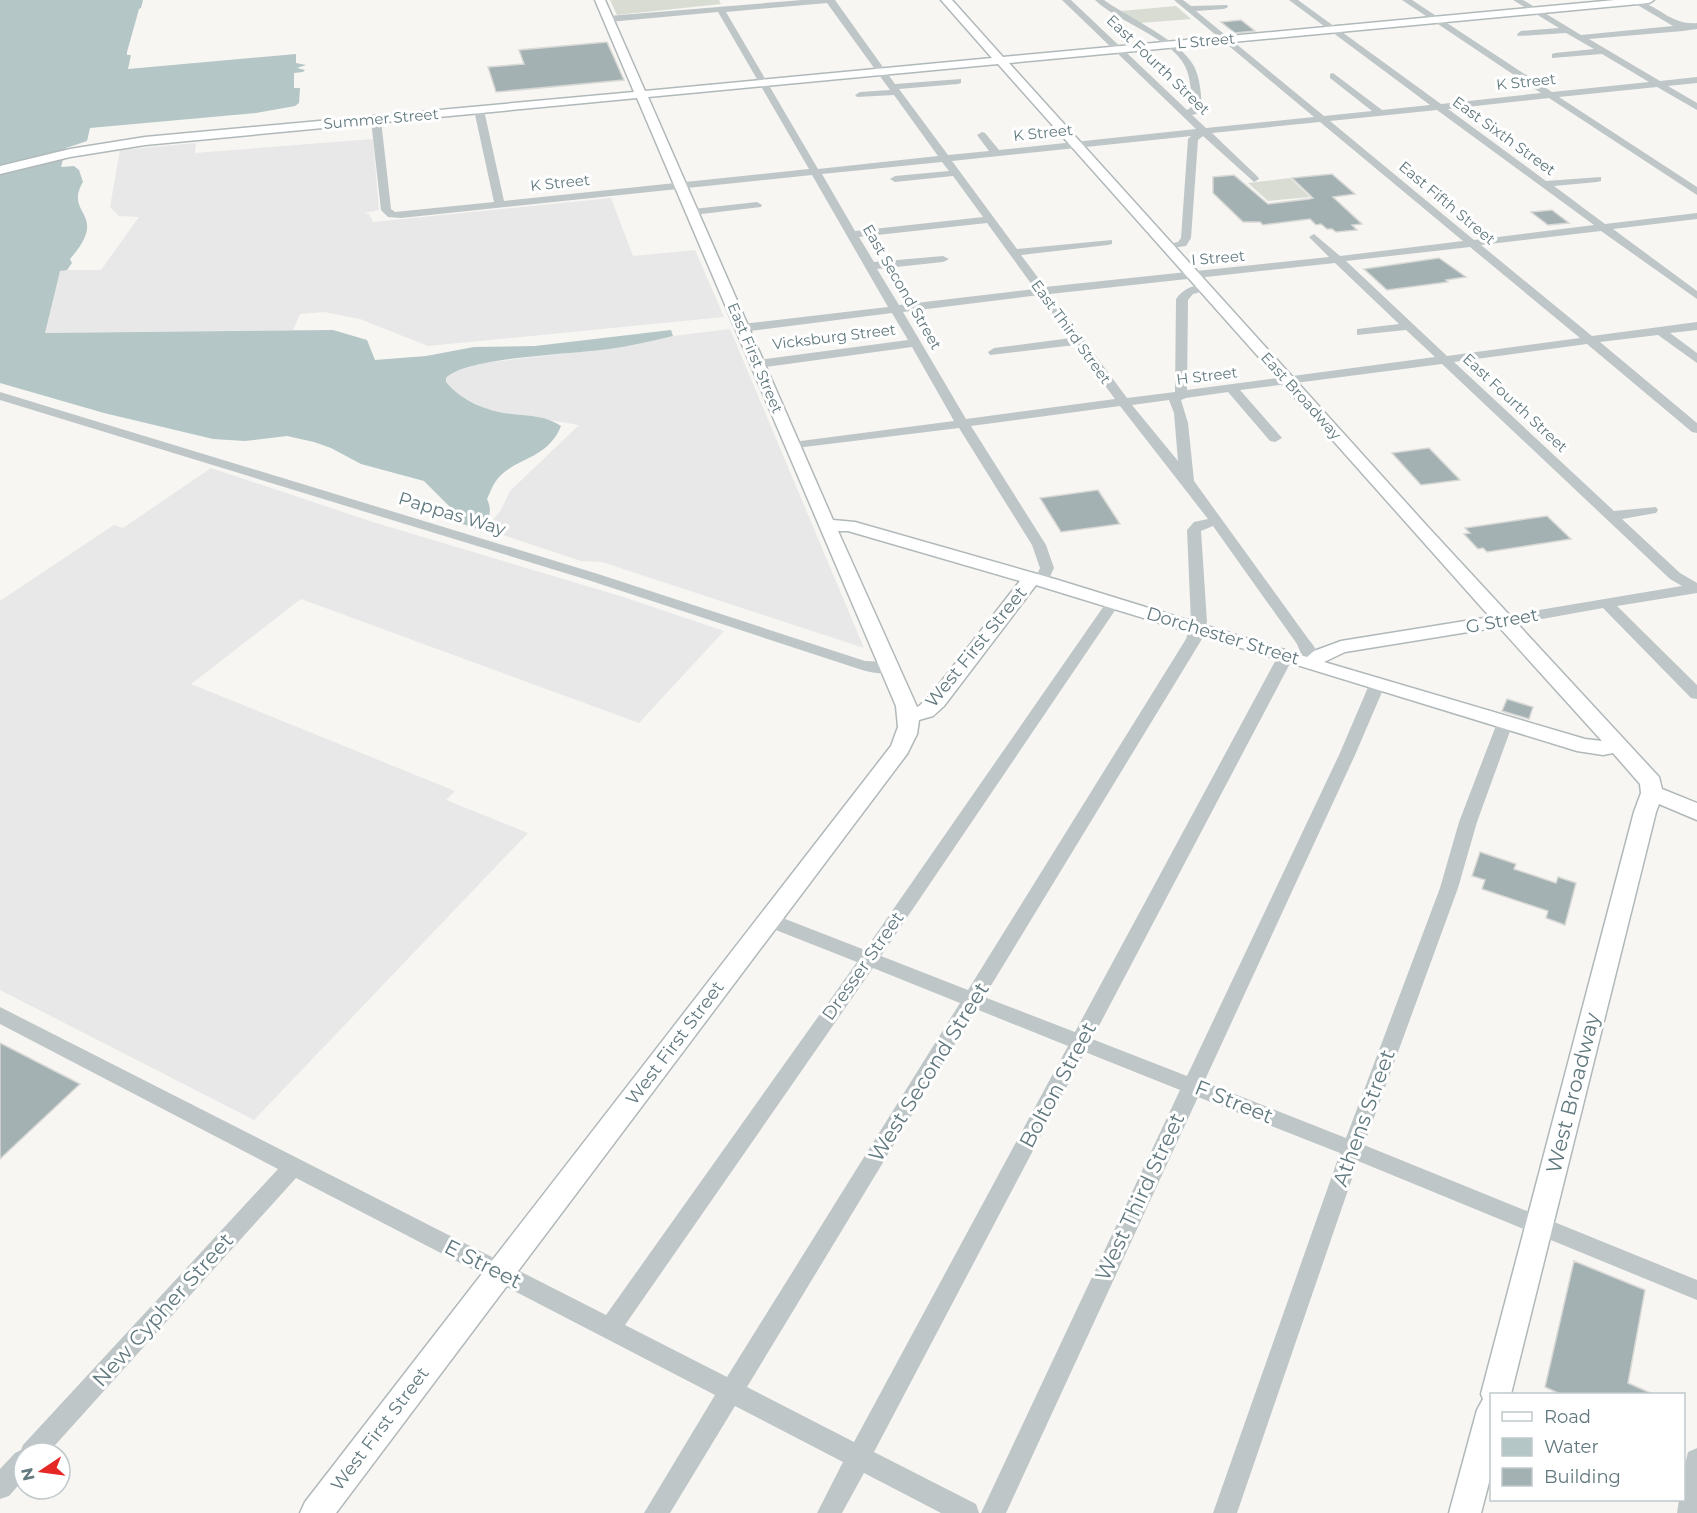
<svg xmlns="http://www.w3.org/2000/svg" width="1697" height="1513" font-family="Montserrat,sans-serif">
<style>
.built{fill:#e7e8e7}
.green{fill:#d8dcd2}
.water{fill:#b4c6c6}
.building{fill:#a4b1b3;stroke:#d8d8d6;stroke-width:1.5}
.lines{fill:none;stroke-linecap:round;stroke-linejoin:round}
.major-casing{stroke:#b1b8ba;stroke-width:3}
.minor{fill:#bfc6c8;fill-rule:evenodd}
.major{fill:#fff;fill-rule:evenodd}
.labels{text-anchor:middle;stroke-width:6;stroke-linejoin:round;paint-order:stroke}
.far-street-label{font-size:15px;fill:#61797f;stroke:#fff}
.street-label{font-size:18px;fill:#61797f;stroke:#fff}
.near-street-label{font-size:21px;fill:#61797f;stroke:#fff}
</style>
<rect width="100%" height="100%" fill="#f7f6f3"/>
<g class="built">
<polygon points="373,139 379,210 364,213 369,214 373,222 611,198 633,256 695,250 724,317 428,346 360,319 324,312 300,314 293,330 44,333 60,270 101,270 139,217 119,216 110,207 120,150 196,143 195,153"/>
<polygon points="730,329 864,648 602,562 581,561 485,529 501,510 510,491 579,425 489,410 462,397 450,388 446,382 446,378 450,373 483,363 630,346 673,336"/>
<polygon points="211,468 376,523 620,596 724,631 639,723 301,599 191,684 455,791 446,800 528,833 254,1120 0,990 0,601 114,525 123,528"/>
</g>
<g class="green">
<polygon points="610,0 719,0 721,4 617,15"/>
<polygon points="1176,6 1191,19 1140,23 1121,11"/>
<polygon points="1290,178 1310,197 1268,201 1248,183"/>
</g>
<path class="water" d="M0,0H143L141,8L139,9L127,52V55H131L128,69L296,54V63L306,65L297,68L305,70L303,72L294,73V88H300L299,103L295,106L256,113L90,128L87,141L66,148L61,167L74,166L79,170L83,182C63,216 111,212 70,259L72,263L67,270L60,271L45,333L333,330L367,340L375,360L426,356L474,347L535,346L671,330L673,336C652,341 631,346 609,349C576,354 465,357 446,378V382C461,401 489,412 512,414C529,416 547,416 561,426C547,461 513,457 496,481C492,486 490,493 487,499C493,512 489,518 481,530L450,520V507L424,481L361,464L331,448L314,442L287,436L245,441L213,439L104,413L0,383Z"/>
<g class="building">
<polygon points="1241,20 1255,31 1235,33 1221,22"/>
<polygon points="607,42 624,80 496,92 488,67 524,64 519,50"/>
<polygon points="1332,174 1355,194 1333,197 1362,224 1352,225 1357,230 1336,232 1332,229 1327,229 1321,224 1316,225 1310,219 1263,225 1260,222 1243,222 1213,193 1213,177 1234,175 1268,204 1309,199 1313,198 1292,178"/>
<polygon points="1552,210 1569,223 1548,225 1531,212"/>
<polygon points="1439,258 1466,277 1446,280 1448,282 1387,290 1364,269"/>
<polygon points="1429,448 1460,480 1421,485 1392,453"/>
<polygon points="1098,490 1120,524 1061,532 1040,498"/>
<polygon points="1547,516 1571,539 1487,552 1483,548 1478,549 1464,534 1470,533 1465,528"/>
<polygon points="1507,699 1533,707 1529,719 1502,711"/>
<polygon points="1480,852 1516,864 1514,869 1556,883 1558,877 1576,883 1565,925 1546,918 1548,911 1482,889 1485,880 1472,876"/>
<polygon points="0,1043 80,1084 0,1159"/>
<polygon points="1574,1261 1645,1290 1628,1383 1655,1395 1562,1395 1545,1387"/>
</g>
<g class="lines">
<defs>
<path id="major" d="M595,0H605L645,91L992,58L941,0H952L1003,57L1615,0H1654L1649,3L1009,63L1428,527L1659,777L1662,789L1697,803V820L1659,804L1656,812L1511,1394H1492V1471L1481,1513H1449L1477,1410L1483,1399L1481,1394L1634,812L1641,793L1640,784L1613,753L1603,755L1577,751L1036,585L944,706L933,716L919,720L917,734L907,754L336,1513H300L305,1502L891,746L898,727L896,706L637,98L145,145L70,157L0,174V166L70,149L145,137L634,92ZM998,64L1490,617L1341,641L1314,651L1307,657L1058,580L855,522L833,520L648,97ZM838,531H848L1020,581L930,696L919,706L917,707ZM1499,627L1602,741L1585,739L1324,662L1345,652Z"/>
</defs>
<use href="#major" class="major-casing"/>
<g class="minor">
<path d="M802,0H835L895,84L961,79V83L958,84L899,89L948,155L989,151L977,135L982,132L985,133L999,150L1196,129L1062,0H1071L1187,110L1192,107C1191,93 1191,78 1185,66C1170,37 1119,23 1095,0H1104C1129,18 1180,40 1194,66C1200,78 1201,93 1202,107L1196,114L1192,115L1206,128L1314,117L1174,0H1183L1191,6L1227,5L1228,7L1224,9L1196,11L1324,116L1372,111L1330,78V74L1333,73L1382,110L1430,105L1289,0H1298L1441,104L1541,93L1402,0H1412L1552,92L1649,82L1602,54L1552,58V54L1555,53L1594,49L1566,33L1518,36L1517,34L1521,31L1559,28L1513,0H1523L1581,35L1673,26L1629,0C1656,0 1668,26 1697,23V29L1683,31L1589,39L1660,81L1697,77V83L1668,86L1697,103V110L1657,87L1559,97L1697,187V195L1549,98L1448,109L1546,181L1601,177V181L1597,182L1554,186L1605,224L1697,213V219L1613,229L1697,291V299L1601,231L1481,245L1592,336L1697,322V330L1670,333L1697,353V363L1658,335L1600,342L1697,423V433L1692,432L1587,344L1454,362L1614,511L1656,507L1658,510L1656,513L1622,519L1680,573L1697,583V593L1617,606L1697,685V699L1691,698L1603,608L1503,626L1498,624L1495,621L1498,618L1503,616L1682,586L1670,579L1442,364L1240,390L1282,438L1275,442L1270,441L1228,392L1186,398L1181,400L1188,423L1194,481L1309,640C1315,647 1322,657 1316,666H1306L1297,644L1213,526L1201,531L1207,622L1202,639L984,997L1075,1032L1278,656L1281,653H1291L1294,656L1092,1039L1187,1076L1339,755L1369,685L1377,680L1383,681L1385,685L1355,755L1204,1082L1346,1138L1440,888L1459,822L1497,723L1499,719H1511L1513,723L1477,822L1458,888L1364,1145L1697,1280V1300L1358,1161L1237,1513H1213L1340,1153L1198,1097L1006,1513H981L1180,1090L1085,1052L874,1452L976,1504L979,1513H941L864,1473L842,1513H817L843,1462L735,1406L670,1513H644L715,1395L296,1178L48,1453H24V1479L9,1496L0,1499V1469L15,1453L21,1450L23,1445L278,1169L0,1024V1007L606,1315L857,962L763,925L760,920L763,915L769,913L775,915L865,950L1108,600H1118L1120,603L881,956L968,990L1186,639L1191,622L1187,530L1194,522L1208,519L1120,406L971,426L1046,545L1054,568L1046,585L1041,586L1034,582L1040,568L1032,545L959,428L788,449L786,446L788,443L793,442L954,421L912,347L758,368L752,364L758,360L908,340L892,313L742,332L736,328L742,324L888,307L812,175L401,218L388,217L381,210L371,120L376,117L381,120L391,209L395,212L494,202L474,110L479,107L484,110L504,201L809,169L718,12L609,22L605,19L609,16ZM827,3L890,90L860,92L855,95L857,97L894,95L938,156L818,169L726,12ZM1437,110L1594,225L1474,240L1330,121ZM1320,122L1463,241L1340,256L1314,234L1309,237L1329,257L1045,287L1021,255L1108,245L1112,244V240L1017,249L952,161L1191,136L1188,139L1181,238L1178,242L1164,245V249L1186,246L1191,238L1198,140L1203,136L1254,182L1259,179L1258,177L1212,133ZM942,162L949,171L895,176L890,179L895,182L953,176L983,217L855,231L822,174ZM987,223L1035,289L899,305L877,269L943,262L949,259L943,256L874,262L859,237ZM1470,247L1580,338L1447,356L1346,261ZM1335,263L1399,324L1357,329V335L1406,330L1435,357L1187,390L1188,300L1193,294L1208,290V286C1194,284 1184,288 1176,299L1175,392L1127,398L1050,294ZM1039,295L1071,338L994,348L988,352L990,355L1075,345L1115,399L966,419L903,312ZM1169,400L1174,413L1178,461L1132,405ZM873,968L960,1003L727,1377L625,1325ZM976,1009L1068,1046L854,1442L747,1387Z"/>
<polygon points="757,202 762,205 761,207 693,215 688,212 693,209"/>
<path d="M0,392L598,574L865,661L891,662L899,667C889,678 868,672 856,668L588,580L0,400Z"/>
<polygon points="1697,1448 1697,1513 1677,1513 1679,1500 1684,1500 1684,1469 1688,1452"/>
</g>
<use href="#major" class="major"/>
</g>
<g class="labels">
<g class="far-street-label">
<text transform="translate(1206 41) rotate(-5)" y="5">L Street</text>
<text transform="translate(1158 65) rotate(44)" y="5">East Fourth Street</text>
<text transform="translate(1526 82) rotate(-6)" y="5">K Street</text>
<text transform="translate(381 119) rotate(-5)" y="5">Summer Street</text>
<text transform="translate(1043 133) rotate(-6)" y="5">K Street</text>
<text transform="translate(1504 136) rotate(36)" y="5">East Sixth Street</text>
<text transform="translate(560 183) rotate(-6)" y="5">K Street</text>
<text transform="translate(1447 203) rotate(40)" y="5">East Fifth Street</text>
<text transform="translate(1218 258) rotate(-5)" y="5">I Street</text>
<text transform="translate(902 287) rotate(60)" y="5">East Second Street</text>
<text transform="translate(1071 332) rotate(54)" y="5">East Third Street</text>
<text transform="translate(834 337) rotate(-7)" y="5">Vicksburg Street</text>
<text transform="translate(755 358) rotate(67)" y="5">East First Street</text>
<text transform="translate(1207 376) rotate(-7)" y="5">H Street</text>
<text transform="translate(1301 396) rotate(48)" y="5">East Broadway</text>
<text transform="translate(1515 403) rotate(43)" y="5">East Fourth Street</text>
</g>
<g class="street-label">
<text transform="translate(452 514) rotate(17)" y="6">Pappas Way</text>
<text transform="translate(1502 621) rotate(-10)" y="6">G Street</text>
<text transform="translate(1223 636) rotate(17)" y="6">Dorchester Street</text>
<text transform="translate(976 647) rotate(-51)" y="6">West First Street</text>
<text transform="translate(863 966) rotate(-55)" y="6">Dresser Street</text>
<text transform="translate(675 1043) rotate(-53)" y="6">West First Street</text>
<text transform="translate(380 1429) rotate(-53)" y="6">West First Street</text>
</g>
<g class="near-street-label">
<text transform="translate(929 1072) rotate(-58)" y="7">West Second Street</text>
<text transform="translate(1058 1085) rotate(-62)" y="7">Bolton Street</text>
<text transform="translate(1573 1093) rotate(-76)" y="7">West Broadway</text>
<text transform="translate(1234 1102) rotate(22)" y="7">F Street</text>
<text transform="translate(1364 1118) rotate(-70)" y="7">Athens Street</text>
<text transform="translate(1140 1197) rotate(-65)" y="7">West Third Street</text>
<text transform="translate(483 1264) rotate(27)" y="7">E Street</text>
<text transform="translate(163 1310) rotate(-48)" y="7">New Cypher Street</text>
</g>
</g>
<rect x="1490" y="1393" width="195" height="108" fill="#ffffff" stroke="#c0c9cc" stroke-width="1.5"/>
<rect x="1502" y="1412" width="30" height="9" fill="#ffffff" stroke="#c0c9cc" stroke-width="1.5"/>
<text x="1544" y="1423" font-size="18" fill="#61797f">Road</text>
<rect x="1502" y="1438" width="30" height="18" fill="#b4c6c6" stroke="#c0c9cc" stroke-width="1.5"/>
<text x="1544" y="1453" font-size="18" fill="#61797f">Water</text>
<rect x="1502" y="1468" width="30" height="18" fill="#a4b1b3" stroke="#c0c9cc" stroke-width="1.5"/>
<text x="1544" y="1483" font-size="18" fill="#61797f">Building</text>
<g transform="translate(42 1471) rotate(257)"><circle r="28" fill="#ffffff" stroke="#c0c9cc" stroke-width="1.5"/>
<path d="M0-4.5L10 22L0 15L-10 22Z" fill="#e52725"/>
<text y="-9" font-size="16" font-weight="bold" text-anchor="middle" fill="#61797f">N</text>
</g>
</svg>
